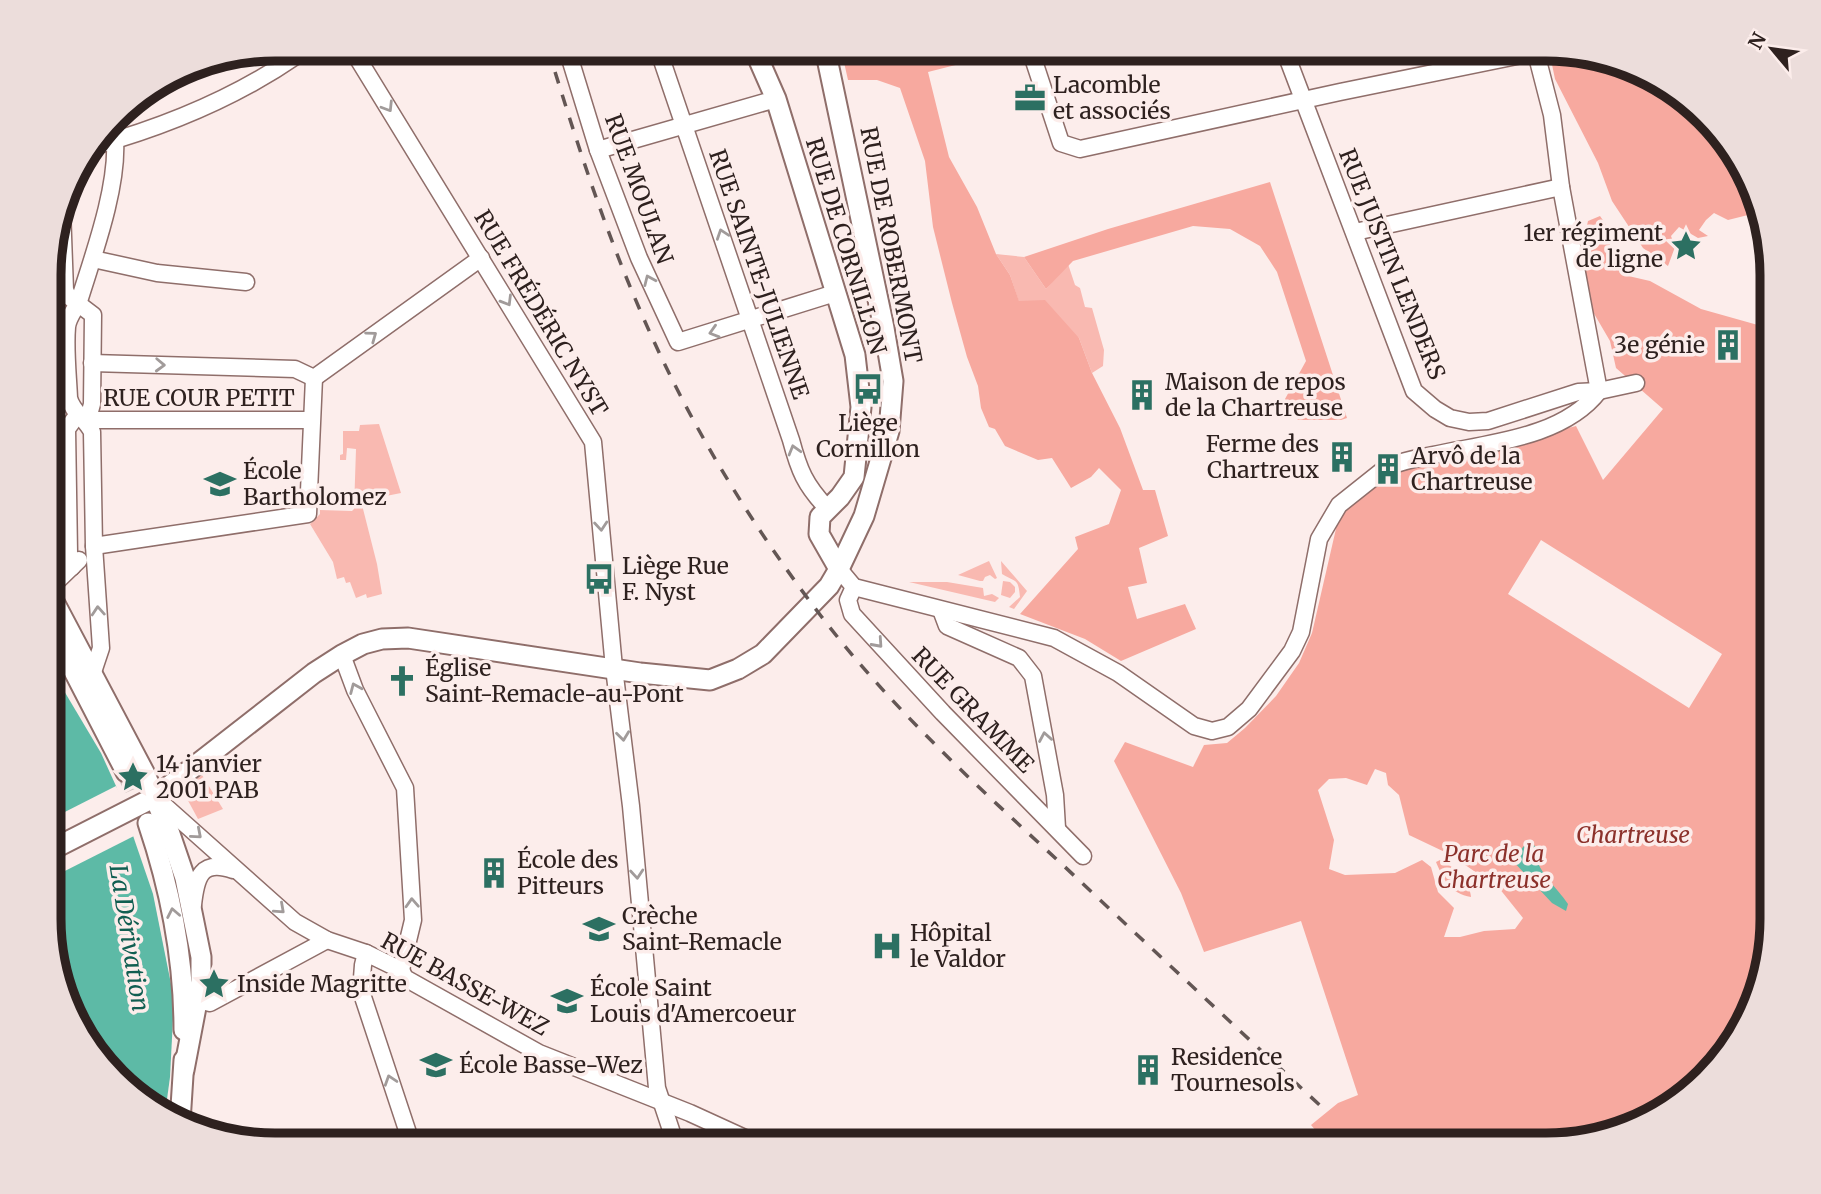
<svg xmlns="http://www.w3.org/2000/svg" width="1821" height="1194" font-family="Merriweather,serif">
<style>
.green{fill:#f9b9b1}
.forest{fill:#f7a99f;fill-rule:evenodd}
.water{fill:#5dbaa6}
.pier{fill:#fcedeb}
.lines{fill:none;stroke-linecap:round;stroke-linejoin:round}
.major-tunnel{stroke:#d3c4c2;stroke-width:19;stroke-dasharray:19 10;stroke-linecap:butt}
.minor-casing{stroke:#8f6e6a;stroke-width:19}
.major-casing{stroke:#8f6e6a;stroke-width:23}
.minor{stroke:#fff;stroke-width:16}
.major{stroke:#fff;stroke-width:19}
.rail{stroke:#635654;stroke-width:3.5;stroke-dasharray:12 12;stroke-linecap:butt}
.oneway{stroke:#a19b9a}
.labels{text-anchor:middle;stroke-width:7;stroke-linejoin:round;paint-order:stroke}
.poi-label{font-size:23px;fill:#2e211f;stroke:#fcedeb;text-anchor:start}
.street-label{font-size:23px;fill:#2e211f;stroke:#fcedeb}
.park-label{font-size:23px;font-style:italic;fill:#8c312b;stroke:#fcedeb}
.water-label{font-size:24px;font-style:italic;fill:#115e51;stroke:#fcedeb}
.rim{fill:none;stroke:#2e211f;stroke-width:9}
</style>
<rect width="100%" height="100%" fill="#fcedeb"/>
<g class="green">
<polygon points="996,254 1024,257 1046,289 1068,264 1075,285 1080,288 1085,307 1092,308 1104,350 1103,366 1092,373 1079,338 1024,302 1019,302 1010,275"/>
<polygon points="379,424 401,493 361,501 377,564 382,594 367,598 366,594 356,598 350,582 346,583 344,577 337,579 333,562 310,524 320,514 320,510 352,511 354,509 356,449 347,448 346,460 340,460 340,455 343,454 343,431 359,431 360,425"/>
<polygon points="989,561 997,578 995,579 990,575 985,577 983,581 980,581 958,575"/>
<path d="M1001,561L1027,591L1014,609L1009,607L1020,597C1018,577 1016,583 1002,574Z"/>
<polygon points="1003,581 1010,582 1015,587 1015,592 1010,598 1001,595"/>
<polygon points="909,582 947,582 983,588 984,596 992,594 999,598 995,602"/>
<polygon points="202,775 223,809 198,819 185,795 188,786"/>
</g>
<g class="forest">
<polygon points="841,49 995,49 995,55 928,72 949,157 977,207 996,254 1010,275 1019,301 1045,300 1079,338 1092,373 1120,428 1143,490 1155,490 1168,536 1139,548 1147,583 1128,587 1137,619 1185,604 1196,629 1121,661 1085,639 1020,614 1078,549 1075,537 1109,524 1121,490 1099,468 1091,477 1071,488 1052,458 1038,460 1005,446 995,429 989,427 981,408 978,386 967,357 952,303 933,227 925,161 900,88 877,80 848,80"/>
<polygon points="1549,50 1618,61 1672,87 1742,163 1756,210 1748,215 1728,220 1714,213 1706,220 1699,230 1708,236 1698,238 1679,227 1671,236 1675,247 1668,266 1643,248 1612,201 1598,163 1555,79"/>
<polygon points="1270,182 1347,418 1341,420 1298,420 1285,399 1306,361 1277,272 1260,246 1230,229 1193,226 1073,261 1046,289 1024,257 1108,229"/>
<path d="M1600,216L1609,229L1611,261L1624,275L1650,281L1701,309L1772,329V933L1734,1045L1658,1115L1560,1145H1328L1311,1125L1338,1103L1358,1095L1301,921L1204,952L1181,893L1114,761L1125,742L1193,767L1204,745L1227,743L1245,728L1276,696L1299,663L1312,633L1338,520L1378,476L1388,479L1401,475L1398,466L1479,452L1576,426L1603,480L1663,409L1616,368L1610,341L1589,305L1583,243L1588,221ZM1541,540L1722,654L1689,708L1508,594ZM1375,769L1386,773L1388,785L1399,795L1409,835L1449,854L1499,888L1523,918L1515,929L1484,931L1460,937H1444L1454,908L1438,892L1431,867L1422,860L1395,873L1345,875L1329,869L1334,840L1318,790L1329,779L1346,778L1367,785Z"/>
<path d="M1440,860C1456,868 1469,879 1471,897C1450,893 1444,881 1436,862Z"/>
</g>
<g class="water">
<polygon points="51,669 101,753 116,786 153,894 174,999 170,1077 165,1114 149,1107 80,1032 61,977 51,921"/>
<path d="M1528,841L1535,846C1532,867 1557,887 1568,904L1566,911L1552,903L1512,860Z"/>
</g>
<polygon class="pier" points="116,786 125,803 136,835 51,878 51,819"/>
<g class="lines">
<polyline class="major-tunnel" points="126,772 148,823"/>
<defs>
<g id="minor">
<polyline points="352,49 593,442 614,668 631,806 657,1088 676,1145"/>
<polyline points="567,49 598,150 639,258 678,342 835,293"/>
<path d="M658,49L791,440C799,470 805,485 827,508"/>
<polyline points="1030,49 1061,143 1080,149 1340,92 1536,52"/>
<polyline points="1284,49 1414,391 1435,409 1450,418 1469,422 1488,421 1578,392 1599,391 1636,383"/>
<path d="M95,146C167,126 237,97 299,54L303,49"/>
<polyline points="598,150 776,99"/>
<polyline points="62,209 65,290 68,296 93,315 92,404 89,415 84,420"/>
<polyline points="1355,232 1561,187"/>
<polyline points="93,259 157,273 246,282"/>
<polyline points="92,363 295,369 314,378 481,258"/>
<polyline points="87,423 95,420 311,420"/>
<path d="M1391,466C1404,460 1419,458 1433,455C1488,443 1563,438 1599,391L1561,187L1552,115L1535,49"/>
<polyline points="94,546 308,514 314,378"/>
<polyline points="72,567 69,553 67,429 78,414"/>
<polyline points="839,569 854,587 1054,638 1118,673 1194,726 1212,731 1228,727 1249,709 1292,651 1301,632 1319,539 1339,505 1383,470"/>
<polyline points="51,587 79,560"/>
<polyline points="854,587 848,600 852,614 943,713 1083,856"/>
<polyline points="941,610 947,626 1019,658 1033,676 1055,795 1057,828"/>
<polyline points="342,655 355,690 405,788 413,920 401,970"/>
<path d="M92,675L101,648L94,546L92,432C86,419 72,412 69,398C68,375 65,350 67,327C68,316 77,308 80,298C94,253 118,187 115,140"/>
<polyline points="157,799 295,922 327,940 366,953 401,970 405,978 539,1053 690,1113 760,1145"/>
<path d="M193,905C196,877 201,859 233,870"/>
<polyline points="366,953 363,965 361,991 412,1145"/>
<polyline points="198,1000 210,1003 327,940"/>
</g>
<g id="major">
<polyline points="754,49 776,99 855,355 861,407 854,477 840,497 820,517 819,534 839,569"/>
<polyline points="51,596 145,774 170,834 185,878 201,957 201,981 184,1070"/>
<polyline points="51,627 126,772"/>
<path d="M148,823C171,891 184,958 184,1030"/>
<polyline points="51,850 155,797 314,673 342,655 363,644 382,639 408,638 640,673 710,680 738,669 763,654 829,586 839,569 864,516 889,431 893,381 884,328 825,49"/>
<polyline points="180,1122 184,1060"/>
</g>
</defs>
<use href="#minor" class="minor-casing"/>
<use href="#major" class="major-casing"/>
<use href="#minor" class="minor"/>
<use href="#major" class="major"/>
<path class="rail" d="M548,49C575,137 603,225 640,310C686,418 749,522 821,616C892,709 979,788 1065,867C1152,949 1239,1030 1326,1111"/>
</g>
<defs><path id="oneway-chevron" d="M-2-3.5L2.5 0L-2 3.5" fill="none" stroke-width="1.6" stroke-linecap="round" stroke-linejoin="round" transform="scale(1.75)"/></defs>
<g class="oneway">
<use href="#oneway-chevron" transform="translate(388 107) rotate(58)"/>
<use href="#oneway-chevron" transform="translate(722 234) rotate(-109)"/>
<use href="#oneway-chevron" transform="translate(649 280) rotate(-114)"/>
<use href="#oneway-chevron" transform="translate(507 301) rotate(59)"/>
<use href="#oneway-chevron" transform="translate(714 332) rotate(163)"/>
<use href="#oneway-chevron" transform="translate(372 336) rotate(-36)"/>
<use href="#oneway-chevron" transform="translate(160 365) rotate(2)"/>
<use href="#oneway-chevron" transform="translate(794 450) rotate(-106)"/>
<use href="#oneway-chevron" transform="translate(601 526) rotate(85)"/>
<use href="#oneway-chevron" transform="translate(98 611) rotate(-94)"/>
<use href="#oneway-chevron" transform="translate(878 643) rotate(48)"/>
<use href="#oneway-chevron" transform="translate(355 688) rotate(-113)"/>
<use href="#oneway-chevron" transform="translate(623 736) rotate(83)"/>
<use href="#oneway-chevron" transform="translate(1045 737) rotate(-100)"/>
<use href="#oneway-chevron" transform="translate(197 834) rotate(41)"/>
<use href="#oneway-chevron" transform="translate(637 874) rotate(85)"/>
<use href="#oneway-chevron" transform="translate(412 903) rotate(-93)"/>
<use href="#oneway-chevron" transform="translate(280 909) rotate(42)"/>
<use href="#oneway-chevron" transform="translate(173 913) rotate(-101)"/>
<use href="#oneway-chevron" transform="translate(390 1080) rotate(-108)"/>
</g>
<defs>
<symbol id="office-bare" viewBox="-9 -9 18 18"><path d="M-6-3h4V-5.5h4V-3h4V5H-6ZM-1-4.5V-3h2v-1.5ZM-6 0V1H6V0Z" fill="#2c7062" stroke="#fcedeb" stroke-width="2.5" paint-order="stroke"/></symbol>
<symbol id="sight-bare" viewBox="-9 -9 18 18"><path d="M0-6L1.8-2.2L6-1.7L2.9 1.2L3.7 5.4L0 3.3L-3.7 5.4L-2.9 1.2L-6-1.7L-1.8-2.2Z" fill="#2c7062" stroke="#fcedeb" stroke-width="2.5" paint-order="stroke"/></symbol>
<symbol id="building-bare" viewBox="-9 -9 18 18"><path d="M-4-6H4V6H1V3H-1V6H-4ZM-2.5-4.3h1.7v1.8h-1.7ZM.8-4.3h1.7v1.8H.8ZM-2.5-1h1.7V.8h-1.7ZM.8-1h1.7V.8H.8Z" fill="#2c7062" stroke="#fcedeb" stroke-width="2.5" paint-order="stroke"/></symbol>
<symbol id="bus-bare" viewBox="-9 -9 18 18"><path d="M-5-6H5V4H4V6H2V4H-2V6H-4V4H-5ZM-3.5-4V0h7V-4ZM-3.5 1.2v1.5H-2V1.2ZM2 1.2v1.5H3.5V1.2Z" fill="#2c7062" stroke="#fcedeb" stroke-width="2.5" paint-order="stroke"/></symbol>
<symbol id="school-bare" viewBox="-9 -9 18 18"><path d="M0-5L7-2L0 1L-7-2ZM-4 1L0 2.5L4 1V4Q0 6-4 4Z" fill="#2c7062" stroke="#fcedeb" stroke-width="2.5" paint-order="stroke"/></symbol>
<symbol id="church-bare" viewBox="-9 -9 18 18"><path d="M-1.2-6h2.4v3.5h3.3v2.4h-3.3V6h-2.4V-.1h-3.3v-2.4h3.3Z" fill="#2c7062" stroke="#fcedeb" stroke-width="2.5" paint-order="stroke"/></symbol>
<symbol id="hospital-bare" viewBox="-9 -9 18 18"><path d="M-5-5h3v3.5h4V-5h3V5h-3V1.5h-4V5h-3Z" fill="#2c7062" stroke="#fcedeb" stroke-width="2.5" paint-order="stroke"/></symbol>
</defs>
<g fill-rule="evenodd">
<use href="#office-bare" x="1008" y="76" width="44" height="44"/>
<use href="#sight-bare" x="1664" y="224" width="44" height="44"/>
<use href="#building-bare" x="1706" y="323" width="44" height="44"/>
<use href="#bus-bare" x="846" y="367" width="44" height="44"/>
<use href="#building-bare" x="1120" y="373" width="44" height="44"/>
<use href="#building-bare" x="1320" y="435" width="44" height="44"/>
<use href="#building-bare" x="1366" y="447" width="44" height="44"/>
<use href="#school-bare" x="198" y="462" width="44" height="44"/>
<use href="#bus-bare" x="577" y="557" width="44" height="44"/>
<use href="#church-bare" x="380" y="659" width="44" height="44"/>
<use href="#sight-bare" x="111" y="755" width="44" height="44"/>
<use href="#building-bare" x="472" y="851" width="44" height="44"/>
<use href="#school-bare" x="577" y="907" width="44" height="44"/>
<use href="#hospital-bare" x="865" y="924" width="44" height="44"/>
<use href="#sight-bare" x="192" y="962" width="44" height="44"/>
<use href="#school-bare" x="545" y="979" width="44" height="44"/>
<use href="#school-bare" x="414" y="1043" width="44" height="44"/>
<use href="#building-bare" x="1126" y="1048" width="44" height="44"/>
</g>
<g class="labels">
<g class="poi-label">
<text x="1053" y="93">Lacomble<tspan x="1053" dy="26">et associés</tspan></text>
<text x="1663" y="241" text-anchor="end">1er régiment<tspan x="1663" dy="26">de ligne</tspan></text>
<text x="1705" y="353" text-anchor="end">3e génie</text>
<text x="1165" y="390">Maison de repos<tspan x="1165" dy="26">de la Chartreuse</tspan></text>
<text x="868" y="431" text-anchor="middle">Liège<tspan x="868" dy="26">Cornillon</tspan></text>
<text x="1319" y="452" text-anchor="end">Ferme des<tspan x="1319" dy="26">Chartreux</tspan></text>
<text x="1411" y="464">Arvô de la<tspan x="1411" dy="26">Chartreuse</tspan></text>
<text x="243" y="479">École<tspan x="243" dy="26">Bartholomez</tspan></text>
<text x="622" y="574">Liège Rue<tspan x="622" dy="26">F. Nyst</tspan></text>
<text x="425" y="676">Église<tspan x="425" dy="26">Saint-Remacle-au-Pont</tspan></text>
<text x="156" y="772">14 janvier<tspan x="156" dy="26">2001 PAB</tspan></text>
<text x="517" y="868">École des<tspan x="517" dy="26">Pitteurs</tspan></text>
<text x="622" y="924">Crèche<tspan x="622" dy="26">Saint-Remacle</tspan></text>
<text x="910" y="941">Hôpital<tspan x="910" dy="26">le Valdor</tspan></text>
<text x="237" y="992">Inside Magritte</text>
<text x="590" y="996">École Saint<tspan x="590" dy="26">Louis d'Amercoeur</tspan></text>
<text x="1171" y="1065">Residence<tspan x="1171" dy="26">Tournesols</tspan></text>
<text x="459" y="1073">École Basse-Wez</text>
</g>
<g class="street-label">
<text transform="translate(639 189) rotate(70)" y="8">RUE MOULAN</text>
<text transform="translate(891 245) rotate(79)" y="8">RUE DE ROBERMONT</text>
<text transform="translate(846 246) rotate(73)" y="8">RUE DE CORNILLON</text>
<text transform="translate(1392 264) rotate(68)" y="8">RUE JUSTIN LENDERS</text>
<text transform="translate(759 274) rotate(71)" y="8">RUE SAINTE-JULIENNE</text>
<text transform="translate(541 313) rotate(59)" y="8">RUE FRÉDÉRIC NYST</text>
<text x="199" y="406">RUE COUR PETIT</text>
<text transform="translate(973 710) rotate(46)" y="8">RUE GRAMME</text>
<text transform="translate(465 984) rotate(29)" y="8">RUE BASSE-WEZ</text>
</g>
<g class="park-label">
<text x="1633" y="843">Chartreuse</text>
<text x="1494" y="862">Parc de la<tspan x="1494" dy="26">Chartreuse</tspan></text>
</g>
<g class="water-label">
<text transform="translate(129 938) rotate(81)" y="8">La Dérivation</text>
</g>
</g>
<path d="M0 0H1821V1194H0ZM275 61H1546A214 214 0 0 1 1760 275V919A214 214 0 0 1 1546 1133H275A214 214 0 0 1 61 919V275A214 214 0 0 1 275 61Z" fill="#ecdddb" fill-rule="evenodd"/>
<path class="rim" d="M275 61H1546A214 214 0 0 1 1760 275V919A214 214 0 0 1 1546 1133H275A214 214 0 0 1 61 919V275A214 214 0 0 1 275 61Z"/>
<g transform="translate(1772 49) rotate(299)" stroke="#fcedeb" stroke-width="5" paint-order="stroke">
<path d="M0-5L12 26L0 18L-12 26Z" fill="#2e211f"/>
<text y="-10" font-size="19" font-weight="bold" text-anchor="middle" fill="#2e211f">N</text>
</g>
</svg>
